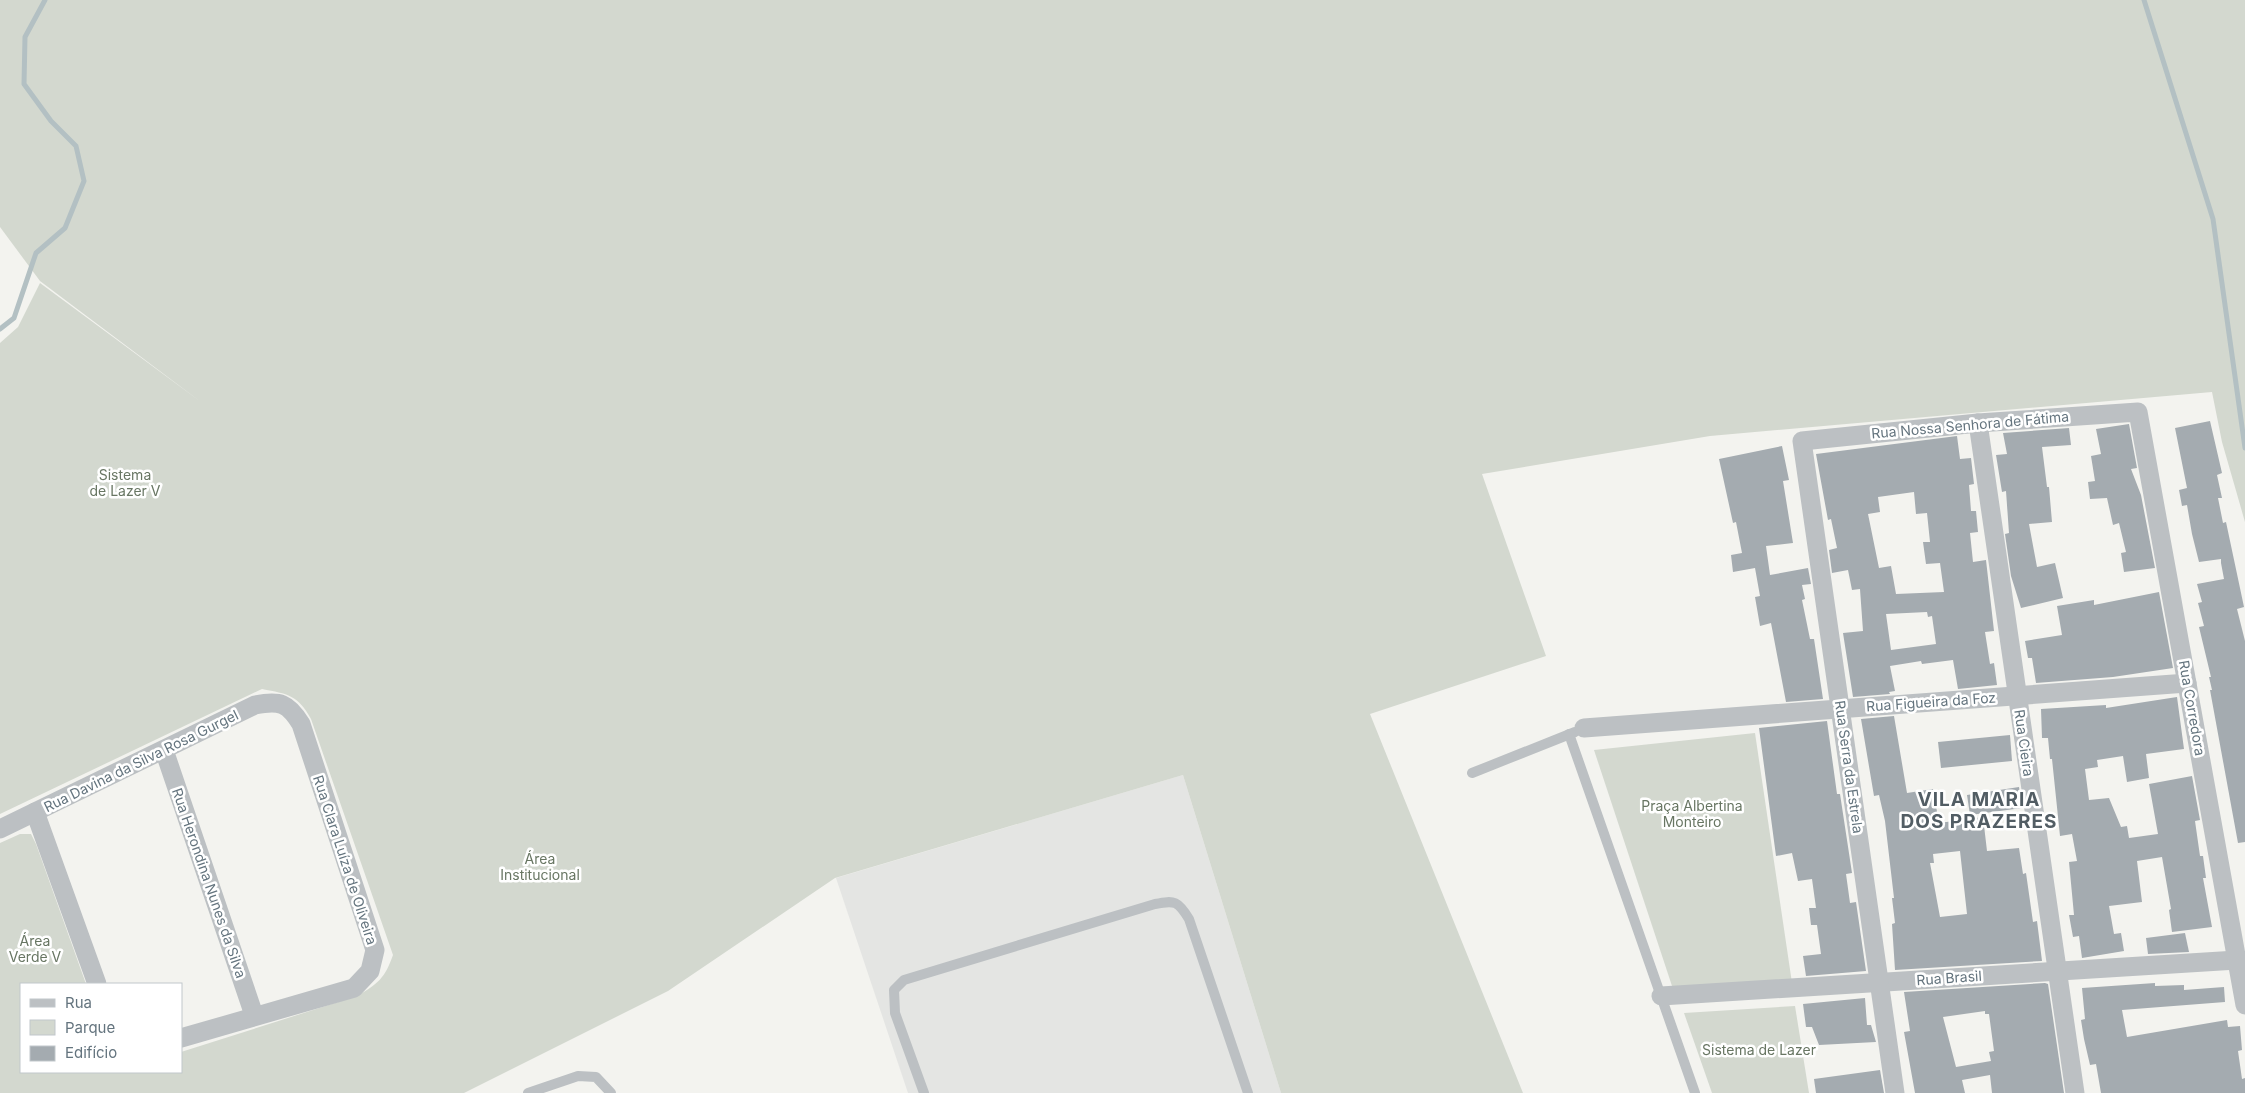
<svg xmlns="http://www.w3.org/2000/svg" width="2245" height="1093" font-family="Inter,sans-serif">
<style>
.built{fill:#e4e5e3}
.green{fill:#d3d8cf}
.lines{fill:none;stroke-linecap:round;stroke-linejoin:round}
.stream{stroke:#b3c0c3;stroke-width:5}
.building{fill:#a4abb0;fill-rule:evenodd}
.service{stroke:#bcc0c3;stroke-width:10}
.minor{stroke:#bcc0c3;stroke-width:19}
.labels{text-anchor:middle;stroke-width:5;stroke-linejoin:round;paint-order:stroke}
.street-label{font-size:14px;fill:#64747e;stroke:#fff}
.park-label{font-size:14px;fill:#687663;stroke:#fff}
.district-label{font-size:19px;font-weight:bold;letter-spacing:1px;fill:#525d64;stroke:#fff}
</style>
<rect width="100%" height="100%" fill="#f3f3ef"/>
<polygon class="built" points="1183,775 1281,1093 908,1093 836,878"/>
<g class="green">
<path d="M0,0H2245V522L2222,442L2212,392L1710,436L1482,474L1546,656L1370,714L1523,1093H1281L1183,775L835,878L668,991L464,1093H0V843L20,834H31L36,844L86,984H21V1072H181V1052L357,996C378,984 385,978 393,955L311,719C298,695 288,694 262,689L0,814V343L18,327L40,283L201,402L40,281L0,227Z"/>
<polygon points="1755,733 1792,983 1673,989 1594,750"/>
<polygon points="1795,1006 1809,1093 1712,1093 1684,1013"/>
</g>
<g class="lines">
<g class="stream">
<polyline points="2144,0 2213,219 2245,448"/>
<polyline points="0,329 14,318 36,253 65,228 84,181 76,146 51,121 24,84 25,37 45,0"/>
</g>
</g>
<g class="building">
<polygon points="2210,421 2222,473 2217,475 2222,498 2218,498 2223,523 2226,522 2244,607 2237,609 2245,641 2245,842 2238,843 2210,690 2212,690 2209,677 2211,677 2199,627 2204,626 2198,603 2202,602 2197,584 2224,579 2221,563 2221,559 2199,562 2192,534 2187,505 2182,506 2179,490 2187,488 2175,428"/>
<polygon points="2129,424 2137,468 2131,469 2141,495 2155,568 2124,572 2121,553 2126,552 2119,523 2113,525 2107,498 2090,499 2088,482 2095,481 2091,456 2101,454 2096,429"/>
<polygon points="2069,428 2071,445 2042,447 2047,487 2049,487 2052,522 2029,524 2037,567 2055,563 2063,598 2021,608 2011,576 2005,534 2009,533 2006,491 2002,492 1996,455 2007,454 2003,433"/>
<path d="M1957,436L1960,459L1971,458L1974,484L1969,485L1971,511H1976L1978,532L1970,533L1973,562L1986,560L1994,631L1985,632L1990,664L1994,663L1997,685L1958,689L1953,660L1922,664L1921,661L1890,666L1895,691L1889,692L1890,694L1853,697L1843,633L1863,631L1860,589L1852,590L1848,570L1832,573L1829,550L1837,548L1831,519L1828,520L1816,454ZM1914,492L1916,514L1927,513L1930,542H1923L1926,564L1940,563L1944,592L1896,594L1891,566L1879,568L1868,514L1880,512L1878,497ZM1927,612L1928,617L1932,616L1936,644L1891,650L1886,614Z"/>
<polygon points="1782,446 1789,480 1783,481 1793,543 1766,546 1770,575 1808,568 1811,584 1802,585 1805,599 1802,600 1810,639 1814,639 1823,699 1786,702 1771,623 1760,626 1755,597 1760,596 1755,568 1733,572 1731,555 1742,553 1736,522 1733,523 1719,459"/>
<polygon points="2159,592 2173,668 2113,677 2036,683 2032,658 2028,658 2025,641 2062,635 2057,606 2094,600 2094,605"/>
<polygon points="2177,697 2184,749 2146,754 2149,778 2127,782 2123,756 2097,760 2098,767 2085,769 2089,800 2109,798 2121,827 2127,826 2129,838 2158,834 2149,784 2192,776 2200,820 2195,821 2200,856 2203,856 2206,878 2203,878 2212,927 2172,932 2169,910 2171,909 2162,857 2137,861 2142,902 2109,906 2114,934 2121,933 2124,951 2082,958 2079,936 2073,937 2069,915 2074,915 2069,862 2077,861 2072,834 2060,836 2052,759 2050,759 2048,738 2042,738 2041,709 2106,705 2106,708"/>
<path d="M1894,716L1907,793L1933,789L1939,823L1983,817L1987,851L2019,848L2023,874L2026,873L2033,922L2037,921L2042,961L1895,970L1892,924L1895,923L1892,898H1894L1885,821L1879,795L1874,796L1861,719ZM1960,851L1967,914L1940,917L1930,863H1934L1933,854Z"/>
<polygon points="1827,721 1837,794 1840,794 1852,873 1846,874 1850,903 1856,902 1866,971 1806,976 1803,956 1821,954 1817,925 1811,925 1809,908 1816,908 1812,879 1798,881 1792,853 1776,856 1759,728"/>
<polygon points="2010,735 2012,761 1941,768 1938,742"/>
<polygon points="2019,787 2022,808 1970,815 1967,795"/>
<polygon points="2185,933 2189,952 2148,954 2146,938"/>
<path d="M2045,983L2048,984L2064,1093H1992L1990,1075L1962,1080L1965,1093H1915L1904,1032L1910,1031L1904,992ZM1985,1011V1014H1989L1994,1051L1989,1052L1991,1061L1956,1067L1943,1017Z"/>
<polygon points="2155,983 2155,986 2184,985 2184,990 2224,987 2225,1002 2122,1010 2127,1037 2227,1020 2228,1027 2240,1026 2242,1050 2238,1051 2242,1079 2245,1078 2245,1093 2101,1093 2096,1064 2090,1065 2084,1039 2081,1020 2085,1019 2082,988"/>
<polygon points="1865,998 1867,1025 1871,1025 1876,1042 1819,1045 1812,1027 1806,1027 1803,1004"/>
<polygon points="1880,1070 1884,1093 1816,1093 1814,1079"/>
</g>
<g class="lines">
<g class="service">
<polyline points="1569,734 1695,1093"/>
<polyline points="1472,773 1575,732"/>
<polyline points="528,1093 578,1076 596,1077 611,1093"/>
<path d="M924,1093L895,1013L894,990L904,980L1155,904C1175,900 1178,901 1189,919L1248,1093"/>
</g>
<g class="minor">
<polyline points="1978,423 2075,1093"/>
<polyline points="1584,728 2187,683"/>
<polyline points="164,750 254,1015"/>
<polyline points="35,812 97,984"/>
<path d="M0,829L255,705C280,700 288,703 301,724L375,950L370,971L354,988L181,1038"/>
<polyline points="1661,996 2237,960"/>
<polyline points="1895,1093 1802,441 1978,423 2138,412 2245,1005"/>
</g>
</g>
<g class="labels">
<g class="street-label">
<text transform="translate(1970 425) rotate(-5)" y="5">Rua Nossa Senhora de Fátima</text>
<text transform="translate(1931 702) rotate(-4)" y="5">Rua Figueira da Foz</text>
<text transform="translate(2192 708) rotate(80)" y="5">Rua Corredora</text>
<text transform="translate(2024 743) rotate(82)" y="5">Rua Cieira</text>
<text transform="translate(141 761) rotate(-26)" y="5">Rua Davina da Silva Rosa Gurgel</text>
<text transform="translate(1849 767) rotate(82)" y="5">Rua Serra da Estrela</text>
<text transform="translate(345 860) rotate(72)" y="5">Rua Clara Luíza de Oliveira</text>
<text transform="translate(209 883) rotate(71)" y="5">Rua Herondina Nunes da Silva</text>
<text transform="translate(1949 978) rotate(-4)" y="5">Rua Brasil</text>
</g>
<g class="park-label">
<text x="125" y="480">Sistema<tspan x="125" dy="16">de Lazer V</tspan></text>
<text x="1692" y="811">Praça Albertina<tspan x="1692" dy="16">Monteiro</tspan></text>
<text x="540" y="864">Área<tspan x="540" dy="16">Institucional</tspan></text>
<text x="35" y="946">Área<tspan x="35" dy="16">Verde V</tspan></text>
<text x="1759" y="1055">Sistema de Lazer</text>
</g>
<g class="district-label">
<text x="1979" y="806">VILA MARIA<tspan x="1979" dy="22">DOS PRAZERES</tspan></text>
</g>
</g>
<rect x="20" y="983" width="162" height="90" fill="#ffffff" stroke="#c1c7cb"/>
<rect x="30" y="999" width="25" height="8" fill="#bcc0c3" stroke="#c1c7cb"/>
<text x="65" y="1008" font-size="15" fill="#64747e">Rua</text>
<rect x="30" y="1020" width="25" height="15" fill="#d3d8cf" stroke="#c1c7cb"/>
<text x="65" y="1033" font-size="15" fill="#64747e">Parque</text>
<rect x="30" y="1046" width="25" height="15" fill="#a4abb0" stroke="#c1c7cb"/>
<text x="65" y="1058" font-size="15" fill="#64747e">Edifício</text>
</svg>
